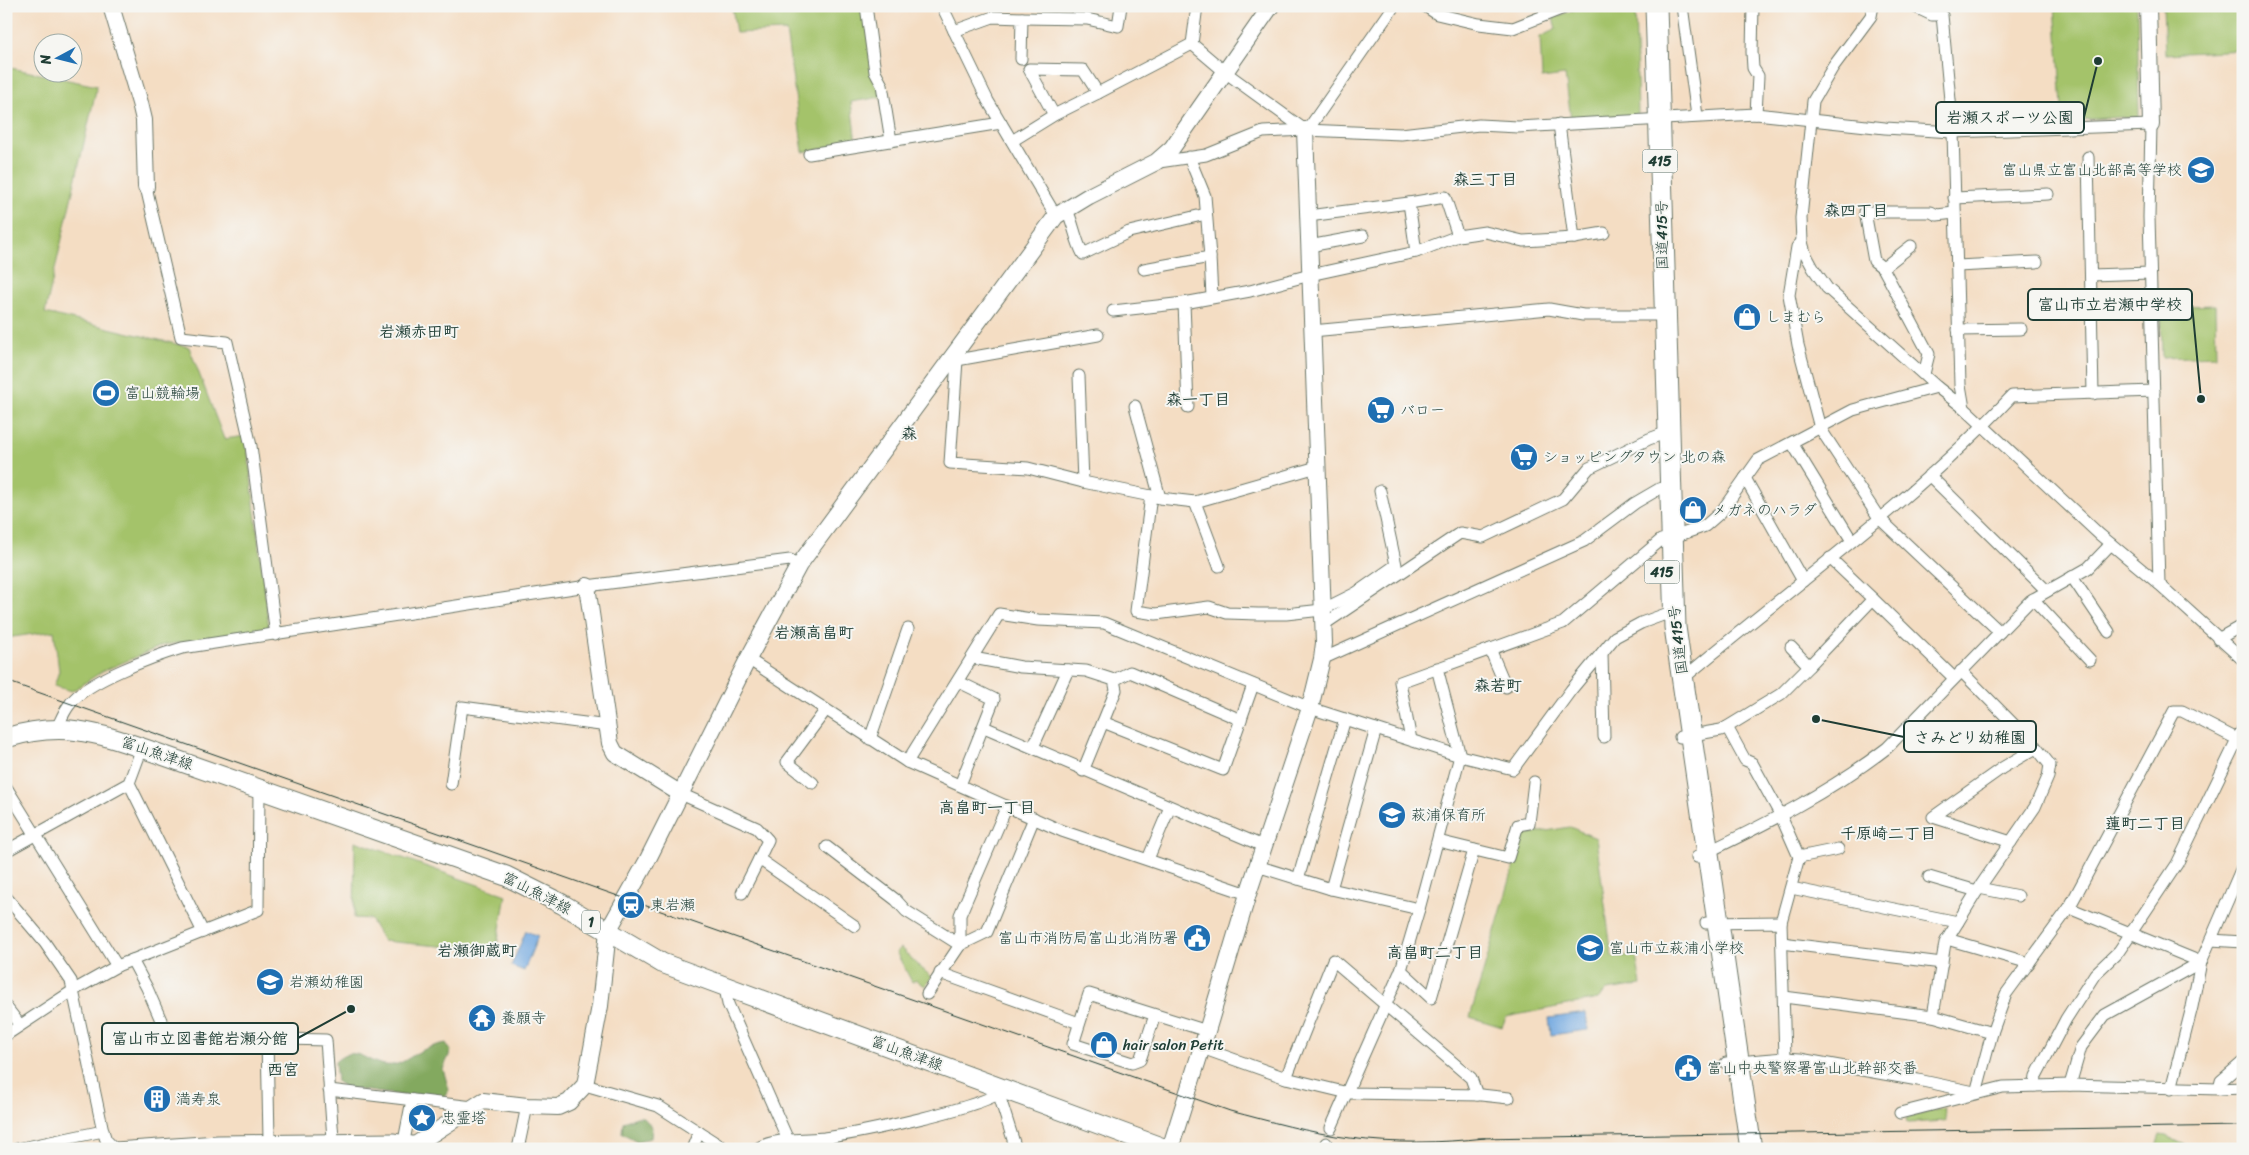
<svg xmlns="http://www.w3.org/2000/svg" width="2249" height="1155" font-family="Sriracha,'Klee One',sans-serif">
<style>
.green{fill:#a4c36b;stroke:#628050}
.forest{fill:#83a95f;stroke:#51734a}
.water{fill:#72a8e0;stroke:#48728a}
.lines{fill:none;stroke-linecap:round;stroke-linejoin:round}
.street-casing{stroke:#6a7566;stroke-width:13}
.secondary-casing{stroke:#6a7566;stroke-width:18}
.primary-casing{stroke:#6a7566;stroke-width:21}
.highway-casing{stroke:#6a7566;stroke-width:23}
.street{stroke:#fff;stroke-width:11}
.secondary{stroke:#fff;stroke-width:16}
.primary{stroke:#fff;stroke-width:19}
.highway{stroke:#fff;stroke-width:21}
.tram{stroke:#1f3d34;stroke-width:1}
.labels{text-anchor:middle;stroke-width:4;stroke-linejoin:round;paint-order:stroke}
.shield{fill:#f6f6f2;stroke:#60746d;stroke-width:1}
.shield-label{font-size:14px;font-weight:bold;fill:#1f3d34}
.poi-label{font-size:15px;fill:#1f3d34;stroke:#f6f6f2;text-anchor:start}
.street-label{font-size:15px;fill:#1f3d34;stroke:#f6f6f2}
.neighbourhood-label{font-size:16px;font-weight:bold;fill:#1f3d34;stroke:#f6f6f2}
.leader{fill:none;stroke:#1f3d34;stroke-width:2}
.callout-dot{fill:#1f3d34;stroke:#f6f6f2;stroke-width:2}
.callout{fill:#f6f6f2;stroke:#1f3d34;stroke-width:2}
.callout-label{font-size:16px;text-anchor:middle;font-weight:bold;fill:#1f3d34}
</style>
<rect width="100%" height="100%" fill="#f6f6f2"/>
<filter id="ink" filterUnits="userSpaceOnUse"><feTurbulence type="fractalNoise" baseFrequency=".02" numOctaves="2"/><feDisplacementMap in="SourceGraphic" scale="10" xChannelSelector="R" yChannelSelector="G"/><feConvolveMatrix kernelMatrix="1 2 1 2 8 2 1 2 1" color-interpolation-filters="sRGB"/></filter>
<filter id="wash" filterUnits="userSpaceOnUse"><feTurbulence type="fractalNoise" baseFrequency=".0096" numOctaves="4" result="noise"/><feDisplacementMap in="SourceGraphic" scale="20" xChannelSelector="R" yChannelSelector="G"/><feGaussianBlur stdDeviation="1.12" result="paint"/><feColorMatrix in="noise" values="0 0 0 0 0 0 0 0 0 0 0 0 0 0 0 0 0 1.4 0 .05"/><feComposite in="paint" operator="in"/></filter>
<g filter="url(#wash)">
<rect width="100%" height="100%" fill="#f4ddc3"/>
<g class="green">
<polygon points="732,6 864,6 881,97 851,102 856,143 803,152 786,31 736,33"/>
<polygon points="1583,6 1635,6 1638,114 1633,116 1571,119 1565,75 1542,78 1540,37 1556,29 1553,18"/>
<polygon points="2055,6 2137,6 2139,116 2063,121"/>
<polygon points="2163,6 2243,6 2243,50 2165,54"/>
<polygon points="6,67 97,86 45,313 189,347 224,439 246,436 269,629 164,645 103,671 72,691 54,686 59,671 54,631 6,638"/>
<polygon points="2215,305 2216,356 2162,358 2161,307"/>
<polygon points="1570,827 1596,838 1612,957 1636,955 1641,985 1607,990 1598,999 1506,1017 1502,1027 1470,1017 1523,835"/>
<polygon points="355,841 506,895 496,951 383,941 370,919 354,918"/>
<polygon points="901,948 915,963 932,977 925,986 916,980 912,982 896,952"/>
<polygon points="1944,1108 1946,1121 1907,1123 1906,1118"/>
<polygon points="2160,1135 2166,1136 2185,1145 2183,1149 2155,1149"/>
</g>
<g class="forest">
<path d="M446,1043L451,1051L443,1069L449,1090L445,1096L437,1100L346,1088L337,1082L335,1062C356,1043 364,1062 385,1065C398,1067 407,1059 417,1053C426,1048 436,1045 446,1043Z"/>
<polygon points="637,1117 643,1117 652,1127 651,1138 637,1141 622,1133 623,1122"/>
</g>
<g class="water">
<polygon points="526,931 538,936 524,971 511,966"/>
<polygon points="1586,1013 1588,1030 1551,1035 1549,1018"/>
</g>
</g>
<g filter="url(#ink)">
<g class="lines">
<defs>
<g id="street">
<polyline points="866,6 875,72 882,85 891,141"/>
<polyline points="942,6 988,101 1056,216"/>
<polyline points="1197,6 1192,44 1225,72 1305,130"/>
<polyline points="1425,6 1437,14 1479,24 1513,28 1569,6"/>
<polyline points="1682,6 1697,116"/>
<polyline points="1753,6 1752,52 1753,68 1758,76 1756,114"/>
<polyline points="1873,6 1871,16 1833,67 1813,101 1801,218 1802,242 1805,253 1813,268 1827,288 1937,387 1964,408 2099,534 2159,584 2243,660"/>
<polyline points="1913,6 1932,15 1942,15 1953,132 1960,385 1964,408"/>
<polyline points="1022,18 1087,19 1118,26 1121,6"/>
<polyline points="954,31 993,17 1022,18 1021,59"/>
<polyline points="1098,93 1192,44"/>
<polyline points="1559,124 1574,238"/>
<polyline points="1305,130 1311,125 1394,6"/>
<polyline points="1012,141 1054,115 1029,69 1083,70 1098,93 1054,115"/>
<polyline points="809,154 1001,123"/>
<polyline points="2088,157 2093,394"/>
<polyline points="1159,162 1206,155 1263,132 1305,130 1401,134 1479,125 1518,127 1756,114 1885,128 1953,132 2151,125 2149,217 2159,584"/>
<polyline points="146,187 181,337 227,342 251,446 276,635"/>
<polyline points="1954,198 2048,194"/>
<polyline points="1409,203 1445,197 1458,236 1416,252"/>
<path d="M1067,210C1074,225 1075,239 1083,254L1129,232L1206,214"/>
<polyline points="1458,236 1485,232 1523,241 1574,238 1604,233"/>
<polyline points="1802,242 1797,247 1789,295 1798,345 1820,428 1879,518 2000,632"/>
<polyline points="1309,246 1363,236"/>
<polyline points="1911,246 1883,268 1874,261 1865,212 1931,212 1937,215 1954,213"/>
<polyline points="1210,257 1212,297"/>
<polyline points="1957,266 2037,262"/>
<polyline points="1883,268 1929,354 1924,374"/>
<polyline points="1144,269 1210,257 1205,196 1189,157"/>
<polyline points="2091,275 2150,273"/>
<polyline points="1184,303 1250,291 1310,275 1416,252 1409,203 1308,216"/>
<polyline points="1113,311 1184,303 1188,407"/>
<polyline points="1958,330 2021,329"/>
<polyline points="1312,331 1549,309 1583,315 1664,315"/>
<polyline points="953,356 957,360 950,463 1028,468 1083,482"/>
<polyline points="957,360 1098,335"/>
<polyline points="1079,376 1083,482 1151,496"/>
<polyline points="1135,406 1160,498 1195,502"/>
<polyline points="1792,443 1852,541"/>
<polyline points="1929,475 2047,591"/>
<polyline points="1745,478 1803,581"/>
<polyline points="1160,498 1151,496 1136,611 1156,614 1209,607 1227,613 1258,614 1286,614 1322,610 1356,593 1396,565 1380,491"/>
<polyline points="1830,558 1873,599"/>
<polyline points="1219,566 1195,502 1317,467"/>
<polyline points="2072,577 2109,632"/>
<polyline points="2033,599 2090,660"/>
<polyline points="1323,625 1460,533 1483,537 1563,499 1589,468 1649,439 1668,432"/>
<polyline points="2218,639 2243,625"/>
<polyline points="1791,647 1809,666 1873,599 1954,678"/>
<polyline points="1490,649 1506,687"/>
<polyline points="1602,653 1604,737"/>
<polyline points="973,658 1021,667 1086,671 1114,680 1116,690 1083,771"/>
<polyline points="748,659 907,762 1062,831 1248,894"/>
<polyline points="1322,659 1584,541 1635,503 1659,489 1669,486"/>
<polyline points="1809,666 1781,694 1727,727 1745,760 1752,763 1780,814 1799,857 1838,849"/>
<polyline points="1961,671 2035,746 2050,765 2048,777 2035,807 1977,891 1945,943 1933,1016 1992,1033 1976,1093"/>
<polyline points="1114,680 1130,672 1241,720"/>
<path d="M1680,681C1791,587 1912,502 2012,396L2154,391"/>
<polyline points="959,682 994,699 960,785"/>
<polyline points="1103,722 1223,770 1253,685"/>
<polyline points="984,727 1263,846"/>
<path d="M57,728C61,720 64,711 70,704C86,681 155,656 182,648L587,586L790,560L799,565"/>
<polyline points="1680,737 1721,730 1727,727"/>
<polyline points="870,739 908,629"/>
<polyline points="1411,740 1400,682 1563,623 1661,540 1671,538 1705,526 1721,512 1758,460 1853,410 1937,387"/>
<polyline points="1033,747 1068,670"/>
<polyline points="907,762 999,614 1038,620 1104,623 1310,708 1460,756 1513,769 1571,690 1615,637 1641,623 1674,611"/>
<polyline points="129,783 203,932"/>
<polyline points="813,783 787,762 825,711"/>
<polyline points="451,784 462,707 608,726"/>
<polyline points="6,787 117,966"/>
<polyline points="681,794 757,828 768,840 759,859 855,926"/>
<polyline points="1438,841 1508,858 1518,825 1529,823 1534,782"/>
<polyline points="2011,842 1933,817 2002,768 2036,748"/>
<polyline points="827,847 896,900 906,911 960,945 987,932 1034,818"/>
<polyline points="6,851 129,783 142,748"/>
<path d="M1697,857C1762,826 1830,792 1887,748L2030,601L2088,568L2111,544"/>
<polyline points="1148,859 1170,807"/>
<polyline points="1257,866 1331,889 1419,909"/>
<polyline points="1929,877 1977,891"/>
<polyline points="1298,879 1345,719"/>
<polyline points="1791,888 1958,922"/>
<polyline points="1979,888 2018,896"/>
<polyline points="1331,889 1376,729"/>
<polyline points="742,893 759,859"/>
<polyline points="6,897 45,943 71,981 103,1131 106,1140 115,1149"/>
<polyline points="2069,908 2201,962"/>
<polyline points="1781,922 1799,857"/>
<polyline points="1706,923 1781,922 1785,1058"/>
<polyline points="1947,939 2029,963"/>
<polyline points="2211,940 2243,942"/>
<polyline points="1782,943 1942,963"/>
<polyline points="132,960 147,988 170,1041 206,1037 326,1040 333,1139"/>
<polyline points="1401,970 1431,998 1474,850"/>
<polyline points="940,973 1079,1023"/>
<polyline points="725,987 728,1004 788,1140"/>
<polyline points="927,994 960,945 960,915 1007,806"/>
<polyline points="1784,997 1933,1016"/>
<polyline points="6,1007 20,1025"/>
<polyline points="1155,1015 1140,1060 1132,1063 1073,1044 1089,994 1207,1031"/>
<polyline points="1992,1033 2006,994 2069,908 2174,711 2182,711 2237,739"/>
<polyline points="6,1035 74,990 117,966 258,910 259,788"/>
<polyline points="267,1038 269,1140"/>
<polyline points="1202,1048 1286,1078 1348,1093 1481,1095 1509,1098"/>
<polyline points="1726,1063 1785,1058 1800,1059 1918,1080 1974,1092"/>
<polyline points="1286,1078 1333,960 1471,1078 1477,1095"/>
<polyline points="585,1085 658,1106 725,1149"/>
<polyline points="2070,1085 2081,1047 2105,1015 2201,962"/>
<polyline points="2035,1086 2036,1076 2066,1019 2095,974 2119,951 2177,864 2243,728"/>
<polyline points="2171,1089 2192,1007 2201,962 2243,865"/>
<polyline points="2219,1089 2243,1088"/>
<polyline points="329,1090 473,1107"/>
<polyline points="999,1095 1016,1149"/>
<polyline points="1900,1113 2003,1087 2070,1085 2219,1089 2221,1081 2243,1062"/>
<polyline points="1331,1128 1401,970 1419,909 1460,756 1437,668"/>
<polyline points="404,1141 412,1100"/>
<polyline points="115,1148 218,1141 393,1139 418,1143 417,1149"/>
<polyline points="17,1149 103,1131"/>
<polyline points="518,1149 527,1106"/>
<polyline points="692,1149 699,1132"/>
<path d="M757,1149C772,1138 805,1140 824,1138C854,1134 989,1107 1005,1089"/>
<polyline points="1323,1149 1326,1143"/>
</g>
<g id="secondary">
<polyline points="111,6 140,103 144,120 146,187"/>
<polyline points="2148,6 2151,125"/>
<polyline points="587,586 610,743 615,753 681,794"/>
<polyline points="418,1143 483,1101 527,1106 558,1107 569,1102 585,1085 600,1006 608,931 646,863 748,659 799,565 1056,216 1089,196 1156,162 1172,148 1271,6"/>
<polyline points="1170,1149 1207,1031 1248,894 1310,708 1322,659 1324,643 1305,130"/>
</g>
<path id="primary" d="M6,738C61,721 96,732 148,750L506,876L562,904L662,963L1166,1149"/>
<polyline id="highway" points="1656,6 1675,627 1751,1149"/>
</defs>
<use href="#street" class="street-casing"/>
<use href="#secondary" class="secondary-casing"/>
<use href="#primary" class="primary-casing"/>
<use href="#highway" class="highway-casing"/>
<use href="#street" class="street"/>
<use href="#secondary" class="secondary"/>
<use href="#primary" class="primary"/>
<use href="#highway" class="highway"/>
<g class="tram">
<path d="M6,681L1230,1111C1269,1121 1310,1133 1350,1138C1394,1144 1441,1143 1485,1138"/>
<polyline points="1478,1138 2243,1126"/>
</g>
</g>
</g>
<defs>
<symbol id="school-disc" viewBox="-11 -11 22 22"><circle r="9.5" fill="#1f6fb2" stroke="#f6f6f2"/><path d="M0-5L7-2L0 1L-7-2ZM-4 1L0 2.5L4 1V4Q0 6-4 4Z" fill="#fff"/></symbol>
<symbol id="shop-disc" viewBox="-11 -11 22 22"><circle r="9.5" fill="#1f6fb2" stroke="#f6f6f2"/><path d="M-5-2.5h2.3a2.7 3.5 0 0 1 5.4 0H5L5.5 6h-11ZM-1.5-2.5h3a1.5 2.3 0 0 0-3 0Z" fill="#fff"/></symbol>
<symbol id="stadium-disc" viewBox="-11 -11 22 22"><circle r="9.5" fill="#1f6fb2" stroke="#f6f6f2"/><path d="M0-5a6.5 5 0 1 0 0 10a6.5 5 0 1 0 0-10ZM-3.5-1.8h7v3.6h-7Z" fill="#fff"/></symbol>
<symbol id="supermarket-disc" viewBox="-11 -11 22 22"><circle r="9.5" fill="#1f6fb2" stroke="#f6f6f2"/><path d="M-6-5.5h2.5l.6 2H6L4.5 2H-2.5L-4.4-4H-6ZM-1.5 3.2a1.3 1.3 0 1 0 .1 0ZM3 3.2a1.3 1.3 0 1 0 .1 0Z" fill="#fff"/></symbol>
<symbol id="station-disc" viewBox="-11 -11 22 22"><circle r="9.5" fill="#1f6fb2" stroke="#f6f6f2"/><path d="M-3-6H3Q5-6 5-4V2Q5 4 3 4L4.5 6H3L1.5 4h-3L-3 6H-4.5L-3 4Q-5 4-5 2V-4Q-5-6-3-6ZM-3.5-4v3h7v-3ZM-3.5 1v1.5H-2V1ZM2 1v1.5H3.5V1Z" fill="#fff"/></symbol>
<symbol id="civic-disc" viewBox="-11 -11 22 22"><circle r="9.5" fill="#1f6fb2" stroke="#f6f6f2"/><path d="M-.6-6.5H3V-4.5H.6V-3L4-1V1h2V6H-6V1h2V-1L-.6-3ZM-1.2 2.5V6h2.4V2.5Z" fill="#fff"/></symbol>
<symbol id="temple-disc" viewBox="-11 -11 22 22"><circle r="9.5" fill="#1f6fb2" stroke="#f6f6f2"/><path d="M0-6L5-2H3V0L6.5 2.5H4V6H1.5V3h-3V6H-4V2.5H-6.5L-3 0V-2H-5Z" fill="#fff"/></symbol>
<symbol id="building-disc" viewBox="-11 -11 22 22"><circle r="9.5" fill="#1f6fb2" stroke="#f6f6f2"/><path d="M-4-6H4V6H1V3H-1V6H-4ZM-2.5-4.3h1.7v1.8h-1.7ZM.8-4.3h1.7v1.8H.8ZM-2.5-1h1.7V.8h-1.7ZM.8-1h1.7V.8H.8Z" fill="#fff"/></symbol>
<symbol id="sight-disc" viewBox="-11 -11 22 22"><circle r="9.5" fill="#1f6fb2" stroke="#f6f6f2"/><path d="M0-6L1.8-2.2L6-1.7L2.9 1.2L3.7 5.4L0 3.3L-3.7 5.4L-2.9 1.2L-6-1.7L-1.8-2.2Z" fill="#fff"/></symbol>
</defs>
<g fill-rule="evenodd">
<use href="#school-disc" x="2185" y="154" width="32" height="32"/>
<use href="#shop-disc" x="1731" y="301" width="32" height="32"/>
<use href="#stadium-disc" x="90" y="377" width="32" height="32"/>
<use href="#supermarket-disc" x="1365" y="394" width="32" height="32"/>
<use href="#supermarket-disc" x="1508" y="441" width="32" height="32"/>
<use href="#shop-disc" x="1677" y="494" width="32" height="32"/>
<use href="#school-disc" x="1376" y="799" width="32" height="32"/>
<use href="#station-disc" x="615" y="889" width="32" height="32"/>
<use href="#civic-disc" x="1181" y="922" width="32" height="32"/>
<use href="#school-disc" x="1574" y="932" width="32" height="32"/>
<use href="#school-disc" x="254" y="966" width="32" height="32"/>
<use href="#temple-disc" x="466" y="1002" width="32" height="32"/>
<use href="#shop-disc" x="1088" y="1029" width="32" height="32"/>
<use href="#civic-disc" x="1672" y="1052" width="32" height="32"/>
<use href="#building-disc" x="141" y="1083" width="32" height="32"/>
<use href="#sight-disc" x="406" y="1102" width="32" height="32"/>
</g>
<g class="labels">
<g class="shield">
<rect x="1642.5" y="149.5" width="35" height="23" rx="4"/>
<rect x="1644.5" y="560.5" width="35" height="23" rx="4"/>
<rect x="582" y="910.5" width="18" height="23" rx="4"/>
</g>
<g class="shield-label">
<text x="1660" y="166">415</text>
<text x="1662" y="577">415</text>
<text x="591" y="927">1</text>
</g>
<g class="poi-label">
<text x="2182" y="175" text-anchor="end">富山県立富山北部高等学校</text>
<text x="1766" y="322">しまむら</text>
<text x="125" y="398">富山競輪場</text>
<text x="1400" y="415">バロー</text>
<text x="1543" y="462">ショッピングタウン 北の森</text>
<text x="1712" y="515">メガネのハラダ</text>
<text x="1411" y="820">萩浦保育所</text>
<text x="650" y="910">東岩瀬</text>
<text x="1178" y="943" text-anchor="end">富山市消防局富山北消防署</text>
<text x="1609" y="953">富山市立萩浦小学校</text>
<text x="289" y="987">岩瀬幼稚園</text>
<text x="501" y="1023">養願寺</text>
<text x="1123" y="1050">hair salon Petit</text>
<text x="1707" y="1073">富山中央警察署富山北幹部交番</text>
<text x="176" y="1104">満寿泉</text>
<text x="441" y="1123">忠霊塔</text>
</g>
<g class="street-label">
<text transform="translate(1662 235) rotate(-91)" y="5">国道415号</text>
<text transform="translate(1678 640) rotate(-97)" y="5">国道415号</text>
<text transform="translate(157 753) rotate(19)" y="5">富山魚津線</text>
<text transform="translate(537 893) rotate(27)" y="5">富山魚津線</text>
<text transform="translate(907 1053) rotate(20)" y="5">富山魚津線</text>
</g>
<g class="neighbourhood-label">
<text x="1485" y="185">森三丁目</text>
<text x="1856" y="216">森四丁目</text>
<text x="419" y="337">岩瀬赤田町</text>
<text x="1198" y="405">森一丁目</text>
<text x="909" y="439">森</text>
<text x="814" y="638">岩瀬高畠町</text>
<text x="1498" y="691">森若町</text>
<text x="987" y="813">高畠町一丁目</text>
<text x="2145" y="829">蓮町二丁目</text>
<text x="1888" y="839">千原崎二丁目</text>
<text x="477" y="956">岩瀬御蔵町</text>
<text x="1435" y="958">高畠町二丁目</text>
<text x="283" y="1075">西宮</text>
</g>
</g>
<path class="leader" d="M2098 61L2084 117M2201 399L2192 304M1816 719L1904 737M351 1009L298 1038"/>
<g class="callout-dot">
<circle cx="2098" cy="61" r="5"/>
<circle cx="2201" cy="399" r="5"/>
<circle cx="1816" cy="719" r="5"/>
<circle cx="351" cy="1009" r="5"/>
</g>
<g class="callout">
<rect x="1936" y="102" width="148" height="31" rx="5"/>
<rect x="2028" y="289" width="164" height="31" rx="5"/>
<rect x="1904" y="721" width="132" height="31" rx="5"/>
<rect x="102" y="1023" width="196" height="31" rx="5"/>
</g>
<g class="callout-label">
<text x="2010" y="123">岩瀬スポーツ公園</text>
<text x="2110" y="310">富山市立岩瀬中学校</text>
<text x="1970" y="743">さみどり幼稚園</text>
<text x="200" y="1044">富山市立図書館岩瀬分館</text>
</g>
<rect width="2249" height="1155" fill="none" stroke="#f6f6f2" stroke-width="25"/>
<g transform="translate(58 58) rotate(263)"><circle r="24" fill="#f6f6f2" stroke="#a0aca6"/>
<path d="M0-4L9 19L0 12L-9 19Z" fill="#1f6fb2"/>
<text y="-8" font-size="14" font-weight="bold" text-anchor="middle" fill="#1f3d34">N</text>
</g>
</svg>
